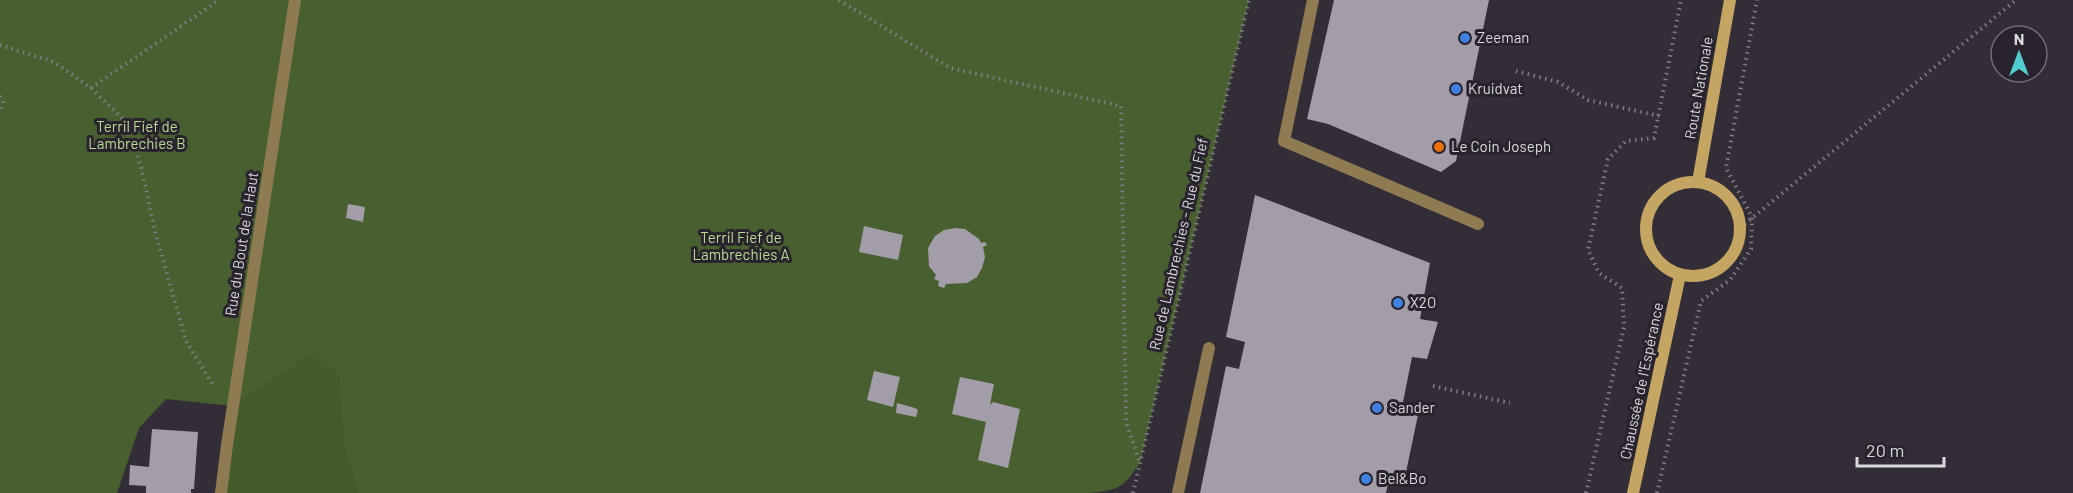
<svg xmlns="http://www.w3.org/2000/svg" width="2073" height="493" font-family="Barlow,sans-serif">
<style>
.green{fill:#445b2c}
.forest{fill:#48602f}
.building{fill:#a39ca9}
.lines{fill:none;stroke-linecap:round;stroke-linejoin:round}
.path{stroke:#817c85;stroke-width:4;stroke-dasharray:1.5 4.5;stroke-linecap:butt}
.service{stroke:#8e7b52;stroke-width:12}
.minor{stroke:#8e7b52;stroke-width:12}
.secondary{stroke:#c4a561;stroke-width:12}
.shop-dot{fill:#3f7fe0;stroke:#28232d;stroke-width:2}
.food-dot{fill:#e8710a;stroke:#28232d;stroke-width:2}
.labels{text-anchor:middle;stroke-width:6;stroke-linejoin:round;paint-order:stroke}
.poi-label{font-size:15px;fill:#dcd8df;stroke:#28232d;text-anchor:start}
.street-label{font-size:15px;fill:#dcd8df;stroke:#28232d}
.park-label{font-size:15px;fill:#b7dd92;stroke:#28232d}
</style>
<rect width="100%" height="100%" fill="#322d37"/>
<polygon class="green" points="313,351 338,374 344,448 358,493 222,493 233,406"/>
<path class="forest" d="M0,0H1249L1140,463C1122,489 1119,490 1088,493H358L344,448L338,374L313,352L233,406L166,399L139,428L117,493H0Z"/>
<g class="building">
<polygon points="1334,0 1489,0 1456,161 1441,172 1328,124 1307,119"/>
<polygon points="1255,195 1430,263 1420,319 1438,322 1427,359 1412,357 1402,407 1419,410 1405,477 1390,474 1386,493 1200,493 1226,366 1239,369 1245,342 1226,337"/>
<polygon points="348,204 365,207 363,222 346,218"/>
<polygon points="864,226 903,235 898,260 859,252"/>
<polygon points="955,228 965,229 979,239 981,243 985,242 987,245 983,247 985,257 982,268 977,277 967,283 946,284 944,288 938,286 939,281 934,279 936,275 929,266 928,248 935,236 944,230"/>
<polygon points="874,371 900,377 893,407 867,400"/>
<polygon points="960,377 994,384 990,405 993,402 1020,409 1008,468 978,460 986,422 952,414"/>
<polygon points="897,403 915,408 918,410 916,417 896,413"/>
<polygon points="152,429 198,432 194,489 191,489 191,493 146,493 146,486 129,485 130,465 149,467"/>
</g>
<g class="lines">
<g class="path">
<polyline points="839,0 950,68 1121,106 1126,422 1140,463"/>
<polyline points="0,45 54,62 91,88 123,119 141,166 155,231 186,341 214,387"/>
<polyline points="1516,71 1558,82 1588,100 1659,116"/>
<polyline points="91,88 219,0"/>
<polyline points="0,96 3,102 0,112"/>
<polyline points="1740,228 2016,0"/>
<polyline points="1433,386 1510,403"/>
<polyline points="1133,493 1249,0"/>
<polyline points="1586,493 1624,327 1622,288 1599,273 1588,250 1608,159 1626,141 1654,138 1681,0"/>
<polyline points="1657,493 1701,301 1730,280 1751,249 1752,217 1726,168 1757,0"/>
</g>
<g class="service">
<polyline points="1313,0 1284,141 1478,224"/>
<polyline points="1178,493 1209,348"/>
</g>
<polyline class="minor" points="221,493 227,445 295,0"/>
<g class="secondary">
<circle cx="1693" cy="229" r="47"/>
<polyline points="1698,182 1730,0"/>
<polyline points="1633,493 1680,275"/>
</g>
</g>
<g class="shop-dot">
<circle cx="1465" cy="38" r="6"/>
<circle cx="1456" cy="89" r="6"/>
<circle cx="1398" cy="303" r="6"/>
<circle cx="1377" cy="408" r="6"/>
<circle cx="1366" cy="479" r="6"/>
</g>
<circle class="food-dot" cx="1439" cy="147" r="6"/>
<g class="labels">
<g class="poi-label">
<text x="1477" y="43">Zeeman</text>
<text x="1468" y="94">Kruidvat</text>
<text x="1451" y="152">Le Coin Joseph</text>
<text x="1410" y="308">X2O</text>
<text x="1389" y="413">Sander</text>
<text x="1378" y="484">Bel&amp;Bo</text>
</g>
<g class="street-label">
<text transform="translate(1699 88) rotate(-80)" y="5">Route Nationale</text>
<text transform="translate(242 244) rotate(-81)" y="5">Rue du Bout de la Haut</text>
<text transform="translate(1179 244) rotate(-77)" y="5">Rue de Lambrechies - Rue du Fief</text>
<text transform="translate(1642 381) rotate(-78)" y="5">Chaussée de l'Espérance</text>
</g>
<g class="park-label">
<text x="137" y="132">Terril Fief de<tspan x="137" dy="17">Lambrechies B</tspan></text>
<text x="741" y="243">Terril Fief de<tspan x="741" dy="17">Lambrechies A</tspan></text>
</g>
</g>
<g transform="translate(2019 54)"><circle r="28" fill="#28232d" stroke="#706b74" stroke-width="1.5"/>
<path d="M0-4.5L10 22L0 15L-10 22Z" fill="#52cdcf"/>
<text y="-9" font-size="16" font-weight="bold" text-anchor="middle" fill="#dcd8df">N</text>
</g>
<path d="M1857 457v9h87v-9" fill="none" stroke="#dcd8df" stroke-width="3"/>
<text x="1866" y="457" font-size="18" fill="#dcd8df" stroke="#28232d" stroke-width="4.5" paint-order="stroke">20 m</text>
</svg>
